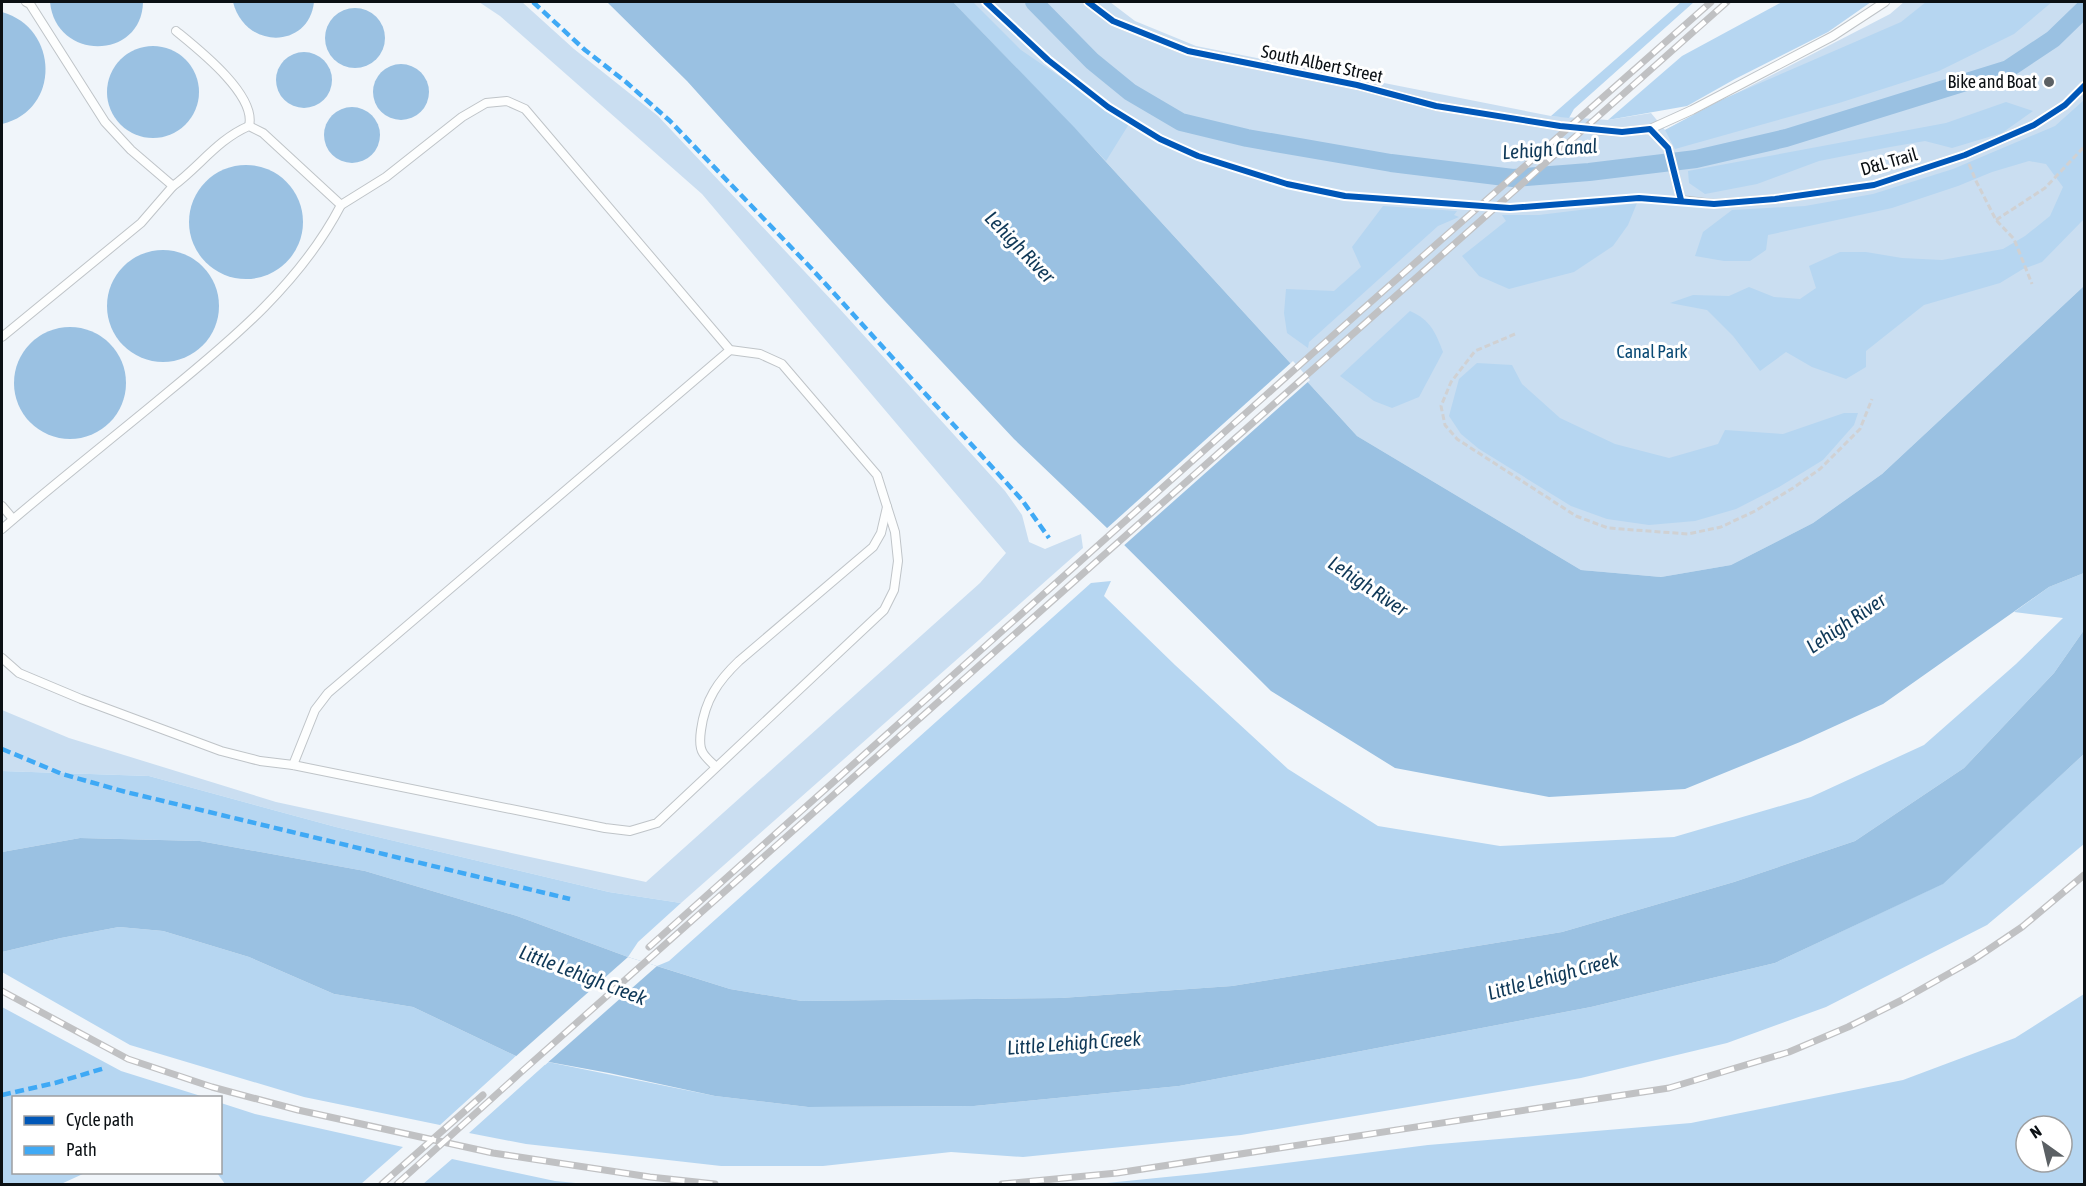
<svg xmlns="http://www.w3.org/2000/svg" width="2086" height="1186" font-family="'Asap Condensed',sans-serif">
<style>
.green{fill:#cadef1}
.forest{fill:#b6d6f1;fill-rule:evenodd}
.water{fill:#9ac1e2}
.pier{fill:#f0f5fa}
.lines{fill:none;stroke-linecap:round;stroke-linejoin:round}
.canal{stroke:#9ac1e2;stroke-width:18}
.lane-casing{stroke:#bfc4c8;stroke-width:10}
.path{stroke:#d0d1d3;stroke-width:3;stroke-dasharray:6 3;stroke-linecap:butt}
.lane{stroke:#fdfefe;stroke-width:8}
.rail-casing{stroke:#c0c1c3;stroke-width:7}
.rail{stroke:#fff;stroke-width:4.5;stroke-dasharray:14;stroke-linecap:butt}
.quiet{stroke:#3fa9f5;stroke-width:4.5;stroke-dasharray:9 4.5;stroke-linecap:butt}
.cycleway-casing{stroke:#fff;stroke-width:10}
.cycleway{stroke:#0057b8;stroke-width:6}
.poi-dot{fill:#5b6064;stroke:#fff;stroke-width:2}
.labels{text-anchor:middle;stroke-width:6;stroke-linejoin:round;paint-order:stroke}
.street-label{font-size:18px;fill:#0b1014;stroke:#fff}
.poi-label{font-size:18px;fill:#0b1014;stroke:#fff;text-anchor:end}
.park-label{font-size:18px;fill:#094974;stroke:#fff}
.water-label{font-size:20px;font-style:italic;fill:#0f3857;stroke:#fff}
</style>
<rect width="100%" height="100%" fill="#f0f5fa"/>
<g class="green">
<polygon points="479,2 522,2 574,49 658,116 838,307 1005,491 1022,515 1029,542 1045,549 1081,534 1083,548 681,903 609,892 336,827 149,776 2,771 2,710 69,738 276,802 646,882 980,583 1006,553 702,194 500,16"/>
<polygon points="953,2 1110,2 1135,21 1196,46 1551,116 1608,120 1651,113 1665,130 1890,14 1904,2 2084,2 2084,286 1882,474 1813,523 1731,565 1661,577 1581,570 1357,436 1074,127"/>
</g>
<g class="forest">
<polygon points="953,2 973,2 1021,50 1129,124 1106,161"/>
<polygon points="1681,2 1694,2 1574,109 1569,118 1551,116"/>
<polygon points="1782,2 1871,2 1828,32 1735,79 1687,106 1608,120 1682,56"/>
<polygon points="1926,2 2052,2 2014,34 1939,71 1839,103 1675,149 1665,130 1721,100 1901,22"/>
<polygon points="2084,100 2084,219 2042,262 2023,269 2000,283 1924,305 1866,351 1866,367 1846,379 1812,367 1786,352 1760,371 1733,336 1707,310 1670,303 1693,295 1729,296 1749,287 1774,297 1800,299 1816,288 1809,266 1840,252 1866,252 1902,258 1942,260 2003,249 2025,236 2050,216 2063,187 2046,164 2029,161 1992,172 1958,186 1892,208 1768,235 1766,250 1750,261 1724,261 1695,256 1703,232 1732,210 1805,206 1873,194 1953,169 2055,126"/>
<polygon points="2006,102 2033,111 2002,133 1952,148 1925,141 1890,147 1819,161 1757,184 1705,194 1689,183 1688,171 1946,123"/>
<polygon points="1637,203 1628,225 1613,246 1574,272 1509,289 1479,276 1462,256 1506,221 1502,215 1539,215"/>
<polygon points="1383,206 1457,211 1454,215 1459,217 1438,226 1309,342 1308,348 1287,333 1284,313 1286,289 1334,291 1361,267 1352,247"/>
<path d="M1410,311C1430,320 1435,331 1443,352L1419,397L1392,408L1374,401L1340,376Z"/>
<polygon points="1477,363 1512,365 1522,384 1560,418 1615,444 1669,458 1718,444 1725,430 1783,434 1844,413 1858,413 1854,425 1823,460 1779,487 1736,509 1695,521 1649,525 1607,519 1571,506 1479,449 1461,434 1449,416 1459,379"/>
<polygon points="2084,573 2084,630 2054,673 1964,768 1855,841 1734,882 1562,932 1232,986 1061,998 802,1001 730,989 657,966 669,961 1091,583 1111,581 1104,596 1175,665 1288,769 1378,826 1500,846 1674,837 1811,797 1924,745 2016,664 2063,618 2014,612 2049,587"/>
<polygon points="2084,754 2084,844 1987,925 1826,1007 1727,1043 1581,1078 1241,1135 1023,1157 951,1152 823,1166 721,1166 526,1144 469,1133 548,1062 715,1096 808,1107 974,1106 1179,1086 1591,1007 1775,963 1942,884"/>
<polygon points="2,771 149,776 336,827 609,892 681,903 638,942 628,957 517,916 365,871 200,841 80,838 2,852"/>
<polygon points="119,927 163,931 249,957 334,994 413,1007 516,1056 440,1125 304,1097 130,1045 2,972 2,952 61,938"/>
<path d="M2084,994V1184H1097L1206,1173L1428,1145L1691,1123L1903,1080L2015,1038ZM2026,1126H2062V1162H2026Z"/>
<polygon points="2,1007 121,1071 204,1097 14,1098 14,1172 85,1173 61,1184 2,1184"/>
<polygon points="221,1103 255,1114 403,1147 361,1184 225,1184 217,1173 220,1172"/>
<polygon points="452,1159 555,1181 586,1184 423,1184"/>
</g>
<g class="water">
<path d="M50,2H143C142,60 56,62 50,2Z"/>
<path d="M233,2H314C309,49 245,50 233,2Z"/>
<polygon points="607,2 953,2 1074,127 1357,436 1581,570 1661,577 1731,565 1813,523 1882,474 2084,286 2084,573 2049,587 1883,704 1800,742 1685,789 1549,797 1395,768 1271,691 1107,528 1014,439 885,301 687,81"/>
<circle cx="355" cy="38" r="30"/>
<path d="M2,12C59,28 61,110 2,124Z"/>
<circle cx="153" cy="92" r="46"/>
<circle cx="304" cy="80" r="28"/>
<circle cx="401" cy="92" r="28"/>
<circle cx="352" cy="135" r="28"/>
<circle cx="246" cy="222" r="57"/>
<circle cx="163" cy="306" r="56"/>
<circle cx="70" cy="383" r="56"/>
<polygon points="2084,630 2084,754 1943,884 1775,963 1591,1007 1179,1086 974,1106 808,1107 715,1096 609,1073 516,1056 413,1007 334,994 249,957 163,931 119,927 61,938 2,952 2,852 80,838 200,841 365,871 517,916 628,957 730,989 802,1001 1061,998 1232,986 1562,932 1734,882 1855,841 1964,768 2054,673"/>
</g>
<g class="pier">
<polygon points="1293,361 1310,380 1121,548 1105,530"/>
<polygon points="628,957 657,966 545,1065 514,1058"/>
</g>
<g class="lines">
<polyline class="canal" points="1034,2 1092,61 1130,92 1181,122 1247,138 1391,163 1513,178 1589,172 1696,159 1786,138 2008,69 2053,39 2084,9"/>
<defs>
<g id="lane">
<polyline points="1088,2 1113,21 1188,51 1357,85 1436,106 1560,126"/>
<path d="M176,31C198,49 257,95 249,126"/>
<polyline points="1650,129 1668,148 1681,200 1714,204 1775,199 1874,185 1965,155 2034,125 2065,105 2084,86"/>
<polyline points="1597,130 1622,132 1650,129 1692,110 1833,36 1885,2"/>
<polyline points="2,337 141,223 173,186"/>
<polyline points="2,506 13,519"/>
<path d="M2,529C56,482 113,438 168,392C234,338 301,282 341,205"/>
<path d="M2,658L19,673L81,699L221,751L260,761L293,765L605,828L630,831L657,823L884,610L894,590L898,561L895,532L877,475L782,364L760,354L730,350L525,109L507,101L486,103L462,117L386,177L341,205L263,133L249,126C218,139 199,167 173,186L131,150L105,122L30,4L26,2"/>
<polyline points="293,765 315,710 328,693 730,350"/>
<path d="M716,767C712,763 706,758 703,753C699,747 700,737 701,730C705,700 718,681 739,661L873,547L881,533L887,507"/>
</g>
</defs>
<use href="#lane" class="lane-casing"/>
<g class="path">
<polyline points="1969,164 1976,181 1996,220 2014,239 2032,284"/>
<polyline points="1996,220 2045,188 2084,147"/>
<polyline points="1515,334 1475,351 1451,382 1441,406 1445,425 1457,439 1576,516 1608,528 1688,534 1721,527 1755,511 1793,488 1820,469 1860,429 1872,399"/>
</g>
<use href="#lane" class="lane"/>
<defs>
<g id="rail">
<polyline points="649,947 1313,353 1711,2"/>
<polyline points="2,991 128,1059 212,1087 298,1110 493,1153 650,1177 715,1184"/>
<polyline points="382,1184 483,1095"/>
<polyline points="397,1184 519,1074 1727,2"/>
<polyline points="1002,1184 1117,1173 1669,1088 1789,1052 1848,1027 1902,1000 1973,960 2022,927 2084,875"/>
</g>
</defs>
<use href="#rail" class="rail-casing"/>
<use href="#rail" class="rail"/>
<g class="quiet">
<polyline points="533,2 585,50 626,82 670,121 811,268 1022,500 1049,538"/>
<polyline points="2,749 62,774 126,792 570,899"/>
<polyline points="2,1095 55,1083 105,1068"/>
</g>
<defs>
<g id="cycleway">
<polyline points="986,2 1048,60 1108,107 1160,139 1198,156 1287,184 1345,196 1510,208 1639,198 1714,204 1775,199 1874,185 1965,155 2034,125 2065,105 2084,86"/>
<polyline points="1088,2 1113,21 1188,51 1357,85 1436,106 1560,126 1622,132 1650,129 1668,148 1681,200"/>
</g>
</defs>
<use href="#cycleway" class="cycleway-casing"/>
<use href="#cycleway" class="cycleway"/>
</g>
<circle class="poi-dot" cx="2049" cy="82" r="6"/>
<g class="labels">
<g class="street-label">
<text transform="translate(1322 64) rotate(12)" y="6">South Albert Street</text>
<text transform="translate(1889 162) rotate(-16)" y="6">D&amp;L Trail</text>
</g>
<g class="poi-label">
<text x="2037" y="88">Bike and Boat</text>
</g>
<g class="park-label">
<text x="1652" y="358">Canal Park</text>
</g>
<g class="water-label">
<text transform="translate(1550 149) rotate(-4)" y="7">Lehigh Canal</text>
<text transform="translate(1020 247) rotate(46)" y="7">Lehigh River</text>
<text transform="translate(1368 586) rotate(34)" y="7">Lehigh River</text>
<text transform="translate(1846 623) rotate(-34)" y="7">Lehigh River</text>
<text transform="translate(583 975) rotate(21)" y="7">Little Lehigh Creek</text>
<text transform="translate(1553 976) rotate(-15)" y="7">Little Lehigh Creek</text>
<text transform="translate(1074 1043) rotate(-4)" y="7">Little Lehigh Creek</text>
</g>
</g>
<rect width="2086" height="1186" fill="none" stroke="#0b1014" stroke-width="6"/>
<rect x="12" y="1096" width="210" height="78" fill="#ffffff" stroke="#9d9fa1" stroke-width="1.5"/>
<rect x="24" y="1116" width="30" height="9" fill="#0057b8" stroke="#9d9fa1" stroke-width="1.5"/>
<text x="66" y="1126" font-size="18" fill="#0b1014">Cycle path</text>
<rect x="24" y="1146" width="30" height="9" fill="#3fa9f5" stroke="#9d9fa1" stroke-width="1.5"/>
<text x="66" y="1156" font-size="18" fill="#0b1014">Path</text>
<g transform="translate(2044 1144) rotate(326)"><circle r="28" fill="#ffffff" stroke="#9d9fa1" stroke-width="1.5"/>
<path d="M0-4.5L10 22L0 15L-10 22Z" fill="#5b6064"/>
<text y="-9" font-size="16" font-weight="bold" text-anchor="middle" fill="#0b1014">N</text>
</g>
</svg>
